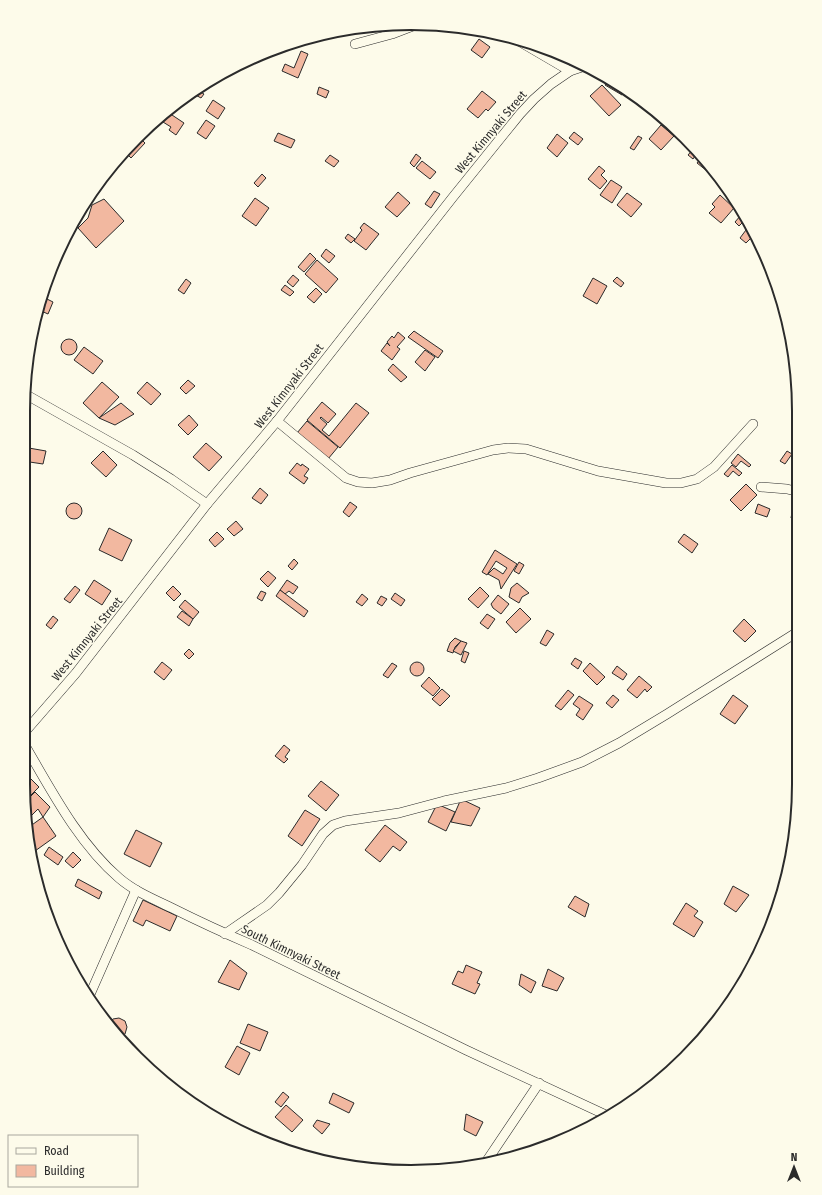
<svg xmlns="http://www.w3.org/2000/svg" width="822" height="1195" font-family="'Fira Sans Condensed',sans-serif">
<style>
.building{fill:#f2b8a0;stroke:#2b2b2b}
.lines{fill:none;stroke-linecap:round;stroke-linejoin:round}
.street-casing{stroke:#2b2b2b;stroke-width:10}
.street{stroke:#fdfbea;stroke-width:9}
.labels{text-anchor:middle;stroke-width:3;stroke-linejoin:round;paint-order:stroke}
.street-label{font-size:12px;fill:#2b2b2b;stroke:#fdfbea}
.rim{fill:none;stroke:#2b2b2b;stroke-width:2}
</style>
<rect width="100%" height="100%" fill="#fdfbea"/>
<g class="building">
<polygon points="479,39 490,47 482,58 471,50"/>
<polygon points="301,51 308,54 298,78 282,71 285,64 294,68"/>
<polygon points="609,79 626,88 622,95 605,85"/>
<polygon points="602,85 621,105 609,116 590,96"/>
<polygon points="319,87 329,91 326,98 317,94"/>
<polygon points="195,89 204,94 201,98 192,93"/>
<polygon points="482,91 496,102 488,111 486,109 478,118 467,109"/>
<polygon points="213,100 225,108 218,119 206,111"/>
<polygon points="169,113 184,123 176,135 169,130 171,127 163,122"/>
<polygon points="206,120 215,126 206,139 197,133"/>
<polygon points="661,125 674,136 661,150 649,139"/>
<polygon points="574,132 583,139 578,145 569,138"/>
<polygon points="278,133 295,140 291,148 274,141"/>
<polygon points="557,134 568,143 557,157 547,148"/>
<polygon points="138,136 145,143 131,158 125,152"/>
<polygon points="638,136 642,138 634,150 630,148"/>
<polygon points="694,148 697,153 693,159 688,155"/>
<polygon points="416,154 421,158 414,167 410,163"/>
<polygon points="330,155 339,161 334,167 325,161"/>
<polygon points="701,158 712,174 712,175 697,163"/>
<polygon points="422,161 436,172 430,179 416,168"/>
<polygon points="599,166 605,171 601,175 607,181 600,189 588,179"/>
<polygon points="262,174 266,178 258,187 254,183"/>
<polygon points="611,180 622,187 612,203 600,195"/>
<polygon points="434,191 440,194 431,208 425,204"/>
<polygon points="398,192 410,203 397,217 385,207"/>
<polygon points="627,193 642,204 631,217 617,205"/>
<polygon points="720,195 734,208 721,223 709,213 715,207 712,204"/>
<polygon points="255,198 269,208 256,226 242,216"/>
<polygon points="104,199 124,221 96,248 78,228 88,218 92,205"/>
<polygon points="741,215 745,220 739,226 735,222"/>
<polygon points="364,223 379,234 366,250 354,241 362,230 360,228"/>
<polygon points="749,226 755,234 746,243 740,238"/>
<polygon points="348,234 355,239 351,243 345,238"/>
<polygon points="326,249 335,256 329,263 321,256"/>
<polygon points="310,253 316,259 304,272 298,267"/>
<polygon points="317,260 338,279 326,293 305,274"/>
<polygon points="293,275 299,280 293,287 287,282"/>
<polygon points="617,277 624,283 621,287 613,281"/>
<polygon points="593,278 607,286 597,304 583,296"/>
<polygon points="186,279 191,283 184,294 178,290"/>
<polygon points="285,285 294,292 290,296 281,290"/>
<polygon points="316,288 322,294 314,303 307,297"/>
<polygon points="43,297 53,302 48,314 39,310"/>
<polygon points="414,331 443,351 438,358 408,337"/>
<polygon points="398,332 405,338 397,347 400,349 392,360 381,351 387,343 390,346 387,342 392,336 394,338"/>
<circle cx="69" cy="347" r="8"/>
<polygon points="84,347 103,361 93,374 74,360"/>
<polygon points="425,350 435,357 425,371 415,362"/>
<polygon points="393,364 407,377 401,382 388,370"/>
<polygon points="188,380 195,386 186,394 180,388"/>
<polygon points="102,382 119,397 99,418 83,403"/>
<polygon points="147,382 161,394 151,405 137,393"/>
<polygon points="322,402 336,414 328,423 321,417 320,418 327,424 322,430 329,436 356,403 369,413 340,448 307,420"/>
<polygon points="121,403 134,414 115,425 99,418"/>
<polygon points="189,415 198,425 188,435 178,425"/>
<polygon points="307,421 338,447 328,459 297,433"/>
<polygon points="206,443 222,457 209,471 193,457"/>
<polygon points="23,447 46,451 43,464 23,461"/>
<polygon points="103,451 117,465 106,477 91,463"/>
<polygon points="787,451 792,454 785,464 780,461"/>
<polygon points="738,454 751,465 749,467 741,461 736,467 731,463"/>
<polygon points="297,463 301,466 302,464 309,469 304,476 308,478 304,484 289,473"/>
<polygon points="732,465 742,473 739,476 733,471 728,477 724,474"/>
<polygon points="746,484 757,495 741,511 730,500"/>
<polygon points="260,488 268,495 261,504 252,498"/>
<polygon points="350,502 357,507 349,517 343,512"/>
<circle cx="74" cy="511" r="8"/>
<polygon points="758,504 770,509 767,517 755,513"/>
<polygon points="793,507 799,508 799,519 791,518"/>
<polygon points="236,521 243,529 234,536 227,529"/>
<polygon points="109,528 132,540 122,561 99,550"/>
<polygon points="217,532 224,539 215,547 209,540"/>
<polygon points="684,534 698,544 692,553 678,542"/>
<polygon points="495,550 517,564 501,589 499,580 488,574 494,568 503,574 507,568 496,561 487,575 482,572"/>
<polygon points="294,559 298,563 292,570 288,566"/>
<polygon points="519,562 524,565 519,574 514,571"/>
<polygon points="268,571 276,578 268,587 260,579"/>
<polygon points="94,580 111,591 102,605 85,594"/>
<polygon points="287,580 298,587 293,594 289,591 285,594 280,590"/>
<polygon points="517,583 529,593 522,597 519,603 509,597 511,588"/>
<polygon points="75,586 80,590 70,603 64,599"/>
<polygon points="173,586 181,594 174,601 166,593"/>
<polygon points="480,587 489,596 478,608 468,599"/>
<polygon points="280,590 308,611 304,617 276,596"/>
<polygon points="261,591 266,593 262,601 257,598"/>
<polygon points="395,593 405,600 401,606 391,599"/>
<polygon points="362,594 368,599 362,606 356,602"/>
<polygon points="498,595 509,604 501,614 493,608 491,604"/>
<polygon points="381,596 387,599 382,606 377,603"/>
<polygon points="185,600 199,612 193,619 179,607"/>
<polygon points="520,608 531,619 516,633 506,622"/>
<polygon points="182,611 193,619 189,626 177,617"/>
<polygon points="487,614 495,619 488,629 480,623"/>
<polygon points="53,616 58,620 51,629 46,625"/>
<polygon points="744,619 756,631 745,642 733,631"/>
<polygon points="547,630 554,634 546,646 540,643"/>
<polygon points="455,638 461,641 455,647 453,653 447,651 450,643"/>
<polygon points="461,641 467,643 461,655 453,651"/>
<polygon points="189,649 194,654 189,659 184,654"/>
<polygon points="464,651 469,653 465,663 461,661"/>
<polygon points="575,658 582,662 578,669 571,664"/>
<polygon points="162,662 172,670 164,680 154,672"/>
<circle cx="417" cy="669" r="7"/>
<polygon points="392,663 397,666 388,678 383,675"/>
<polygon points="590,663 605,677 597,685 583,671"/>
<polygon points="617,666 627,674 623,680 612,673"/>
<polygon points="639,676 652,687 647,692 645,689 637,698 627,690"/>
<polygon points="429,677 440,688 433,696 421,686"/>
<polygon points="442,689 450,696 440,706 432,699"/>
<polygon points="568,690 574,695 561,710 555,706"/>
<polygon points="613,695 619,700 612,708 606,703"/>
<polygon points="733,695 748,706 735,724 720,714"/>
<polygon points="579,696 593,705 583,720 576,715 580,709 573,704"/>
<polygon points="284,745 290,750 285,757 288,759 284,763 275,756"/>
<polygon points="27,775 39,787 28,798 24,794 23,784 23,779"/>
<polygon points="321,781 339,795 326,811 308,796"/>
<polygon points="35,792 50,807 43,817 38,809 28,819 25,802"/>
<polygon points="461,799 480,808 471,826 451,822"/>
<polygon points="437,804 455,812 446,831 428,822"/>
<polygon points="305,810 320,819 302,846 288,836"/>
<polygon points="43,817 56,836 35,851 31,844 29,827"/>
<polygon points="385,825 407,842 400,851 393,846 380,862 365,850"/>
<polygon points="136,830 162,843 150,867 124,854"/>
<polygon points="49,847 63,857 58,865 44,855"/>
<polygon points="73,852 81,860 73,868 65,861"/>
<polygon points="78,879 102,892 99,899 75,886"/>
<polygon points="733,886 749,895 736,912 724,904"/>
<polygon points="575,896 589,904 585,917 568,907"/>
<polygon points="143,900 177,916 170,931 146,920 143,926 133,921"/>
<polygon points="686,903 698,911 694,916 703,922 694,937 673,924"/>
<polygon points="230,960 247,973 239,990 218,982"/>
<polygon points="466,965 482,972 477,983 480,984 475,994 452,984 458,971 463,973"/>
<polygon points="548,969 564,978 557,991 542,986"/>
<polygon points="521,974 536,982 531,993 519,985"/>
<polygon points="119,1018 125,1021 127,1027 125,1034 121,1037 109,1023 113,1019"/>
<polygon points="248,1024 268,1032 260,1051 240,1043"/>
<polygon points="237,1046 250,1053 239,1075 225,1067"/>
<polygon points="283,1092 289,1097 281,1107 275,1102"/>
<polygon points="333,1093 354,1103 349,1113 329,1103"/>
<polygon points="286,1105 303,1120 292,1132 275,1117"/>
<polygon points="466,1114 483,1122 476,1136 464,1130"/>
<polygon points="317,1120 330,1124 322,1134 313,1126"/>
</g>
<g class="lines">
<defs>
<g id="street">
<polyline points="517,40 570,71"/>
<polyline points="355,44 392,34 418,24"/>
<polyline points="25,394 133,455 171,479 207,504"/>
<polyline points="277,421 346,478 358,482 372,483 390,480 410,473 493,450 508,448 526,449 598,471 666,483 681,483 697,479 714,467 753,424"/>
<polyline points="761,487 787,489 799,492"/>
<polyline points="23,734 76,673 207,504 277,421 453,197 520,114 534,99 551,84 570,71 585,66"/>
<path d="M23,742C50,788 78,843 119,878C134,891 153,899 172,908C198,921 224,933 252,945L466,1050L606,1115"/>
<polyline points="225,934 267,905 279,893 302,865 323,834 333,825 345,821 399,813 444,801 506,788 538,778 582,762 619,743 667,714 799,631"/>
<polyline points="88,999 136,890"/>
<polyline points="484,1165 539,1083"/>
</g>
</defs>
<use href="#street" class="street-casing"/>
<use href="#street" class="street"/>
</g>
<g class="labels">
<g class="street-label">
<text transform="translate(491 132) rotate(-50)" y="4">West Kimnyaki Street</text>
<text transform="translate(289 386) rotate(-52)" y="4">West Kimnyaki Street</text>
<text transform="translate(87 639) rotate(-51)" y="4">West Kimnyaki Street</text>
<text transform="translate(291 952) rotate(26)" y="4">South Kimnyaki Street</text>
</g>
</g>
<path d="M0 0H822V1195H0ZM411 30H411A381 381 0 0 1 792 411V784A381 381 0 0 1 411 1165H411A381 381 0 0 1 30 784V411A381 381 0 0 1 411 30Z" fill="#fdfbea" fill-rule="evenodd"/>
<path class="rim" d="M411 30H411A381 381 0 0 1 792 411V784A381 381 0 0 1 411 1165H411A381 381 0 0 1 30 784V411A381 381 0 0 1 411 30Z"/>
<rect x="8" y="1135" width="130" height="52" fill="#fdfbea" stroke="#a9a89e"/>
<rect x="16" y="1148" width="20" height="6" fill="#fdfbea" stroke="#a9a89e"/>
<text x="44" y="1155" font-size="12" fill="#2b2b2b">Road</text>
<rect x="16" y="1165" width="20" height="12" fill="#f2b8a0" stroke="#a9a89e"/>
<text x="44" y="1175" font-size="12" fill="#2b2b2b">Building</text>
<g transform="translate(794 1167)" stroke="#fdfbea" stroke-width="3" paint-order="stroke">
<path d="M0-3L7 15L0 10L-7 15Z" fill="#2b2b2b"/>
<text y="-6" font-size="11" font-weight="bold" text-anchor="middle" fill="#2b2b2b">N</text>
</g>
</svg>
